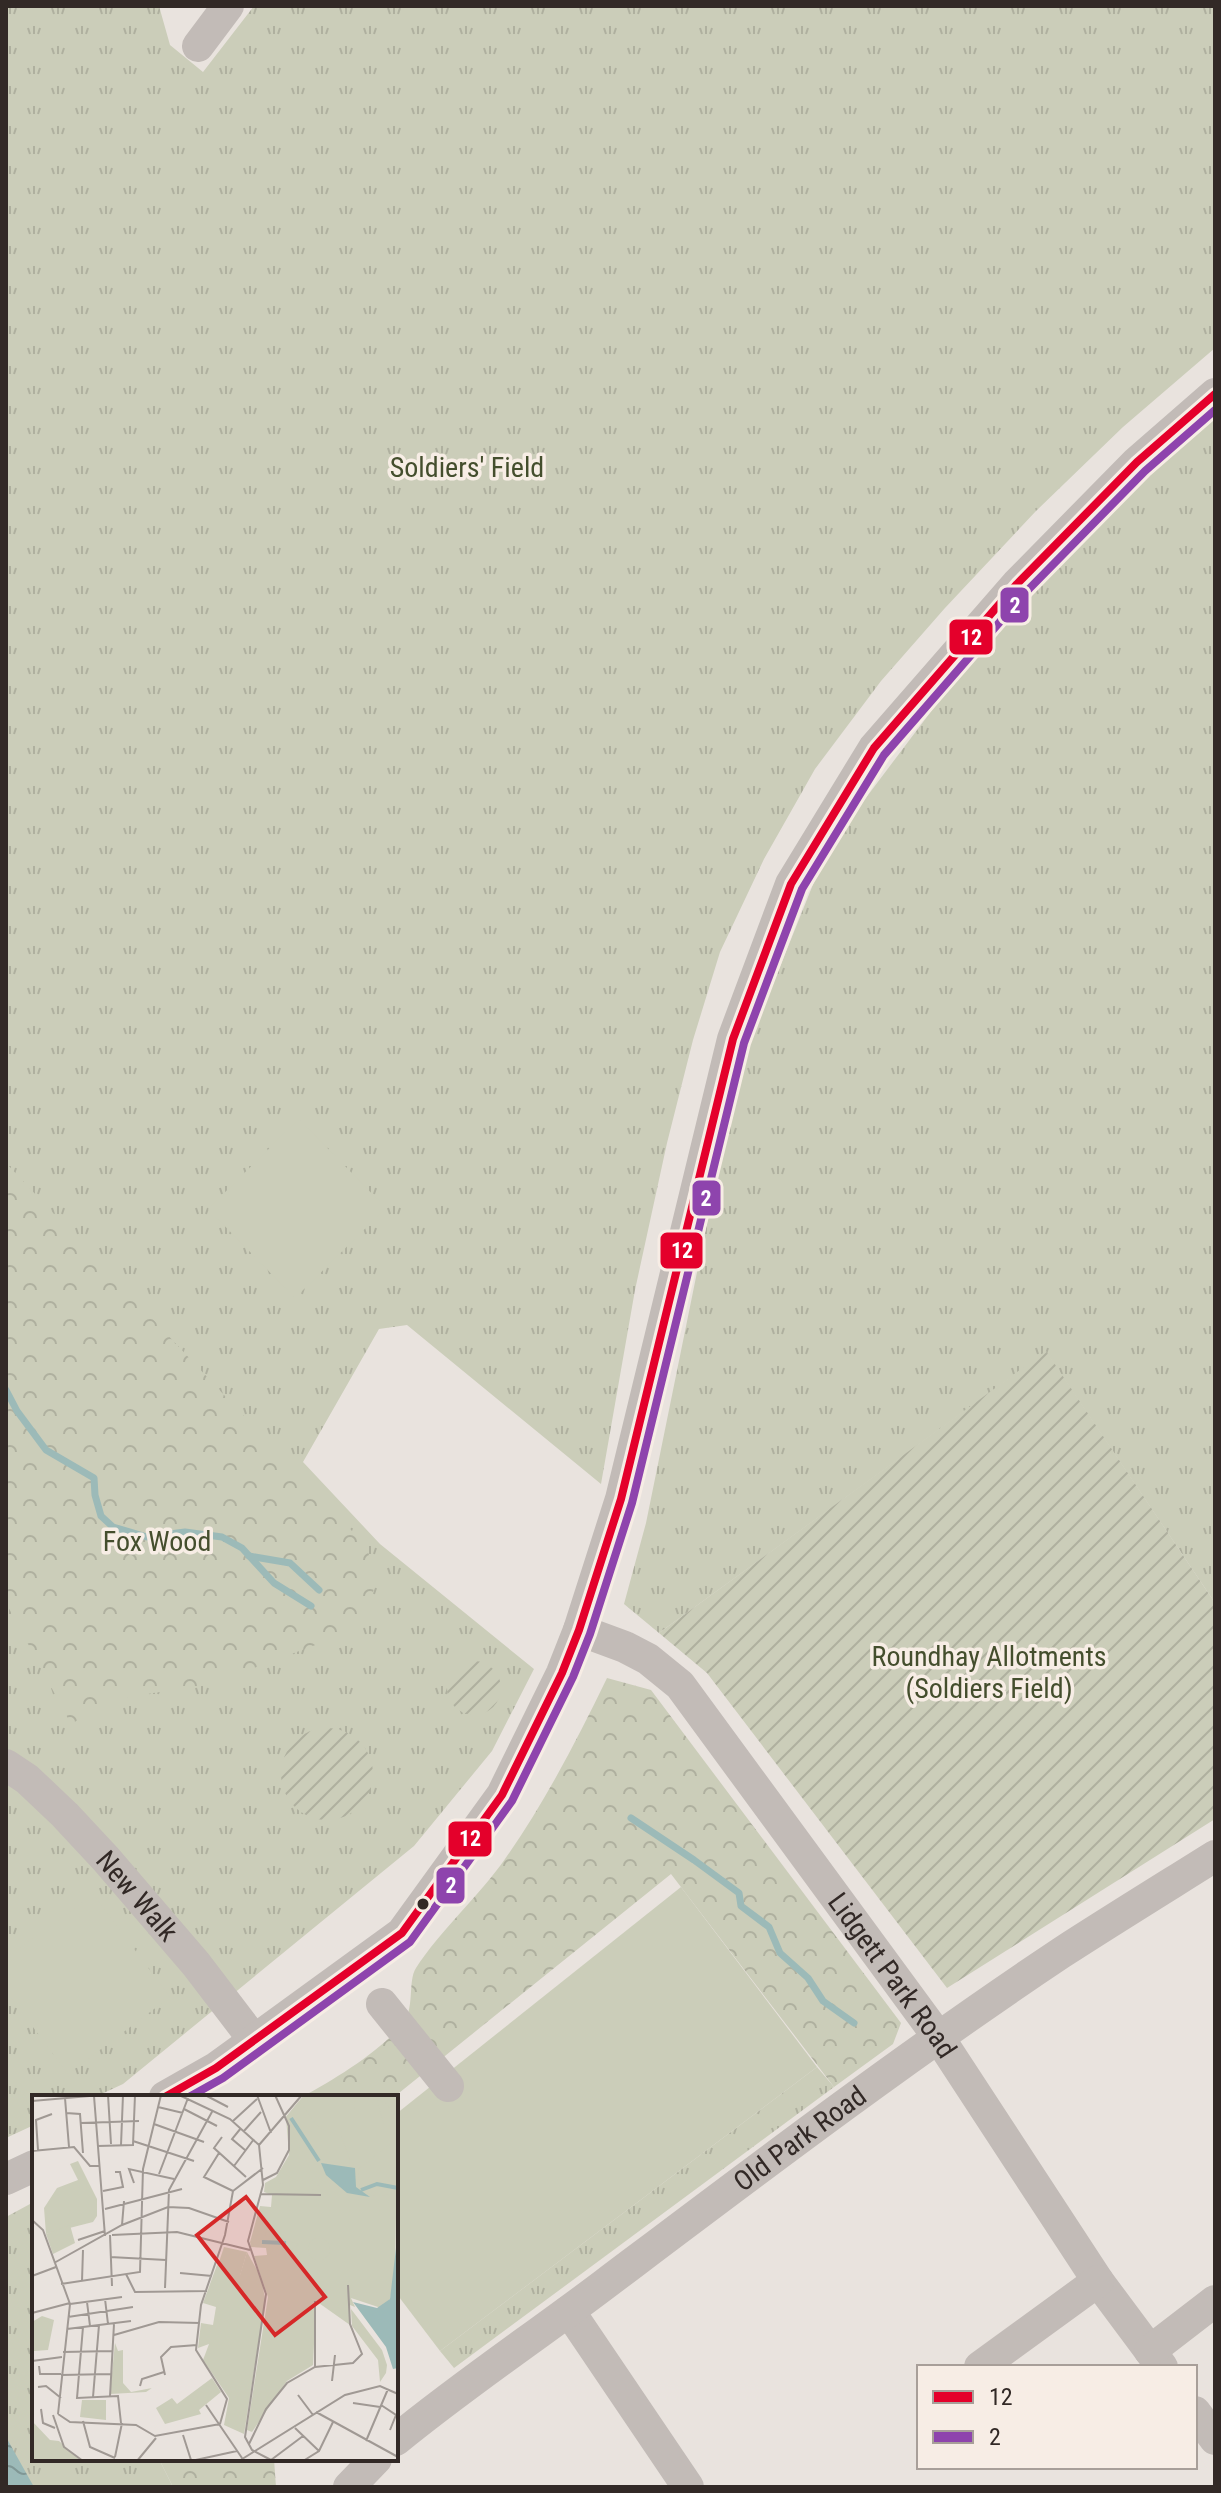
<svg xmlns="http://www.w3.org/2000/svg" width="1221" height="2493" font-family="'Roboto Condensed',sans-serif">
<style>
.grass{fill:url(#grass-tufts)}
.forest{fill:url(#forest-crowns)}
.garden{fill:url(#garden-furrows)}
.pitch{fill:#cbcdb9}
.water{fill:url(#water-waves)}
.lines{fill:none;stroke-linecap:round;stroke-linejoin:round}
.stream{stroke:#9cbab8;stroke-width:7}
.minor{stroke:#c2bbb7;stroke-width:32}
.bus-1-casing{stroke:#f7ede5;stroke-width:14}
.bus-2-casing{stroke:#f7ede5;stroke-width:14}
.bus-1{stroke:#e4002b;stroke-width:8}
.bus-2{stroke:#8e44ad;stroke-width:8}
.bus-dot{fill:#322926;stroke:#f7ede5;stroke-width:3}
.labels{text-anchor:middle;stroke-width:7;stroke-linejoin:round;paint-order:stroke}
.park-label{font-size:28px;fill:#444e2d;stroke:#f7ede5}
.street-label{font-size:28px;fill:#322926;stroke:#f7ede5}
.inset-river{fill:none;stroke:#9cbab8;stroke-width:4}
.inset-road{fill:none;stroke:#a09994;stroke-width:2}
.view{fill:#d62828;fill-opacity:0.15;stroke:#d62828;stroke-width:4}
.inset-edge{fill:none;stroke:#322926;stroke-width:4}
.line-badge{stroke:#f7ede5;stroke-width:3}
.badge-label{font-size:22px;text-anchor:middle;font-weight:bold;fill:#fff}
</style>
<defs>
<pattern id="grass-tufts" width="24" height="20" patternUnits="userSpaceOnUse" patternTransform="scale(2)"><rect width="24" height="20" fill="#cbcdb9"/><path d="M3 7l-1-3M5 7V3M7 7l1-3M15 17l-1-3M17 17v-4M19 17l1-3" fill="none" stroke="#afb09f"/></pattern>
<pattern id="forest-crowns" width="20" height="18" patternUnits="userSpaceOnUse" patternTransform="scale(2)"><rect width="20" height="18" fill="#cbcdb9"/><path d="M2 6a3 3 0 1 1 6 0M12 15a3 3 0 1 1 6 0" fill="none" stroke="#afb09f"/></pattern>
<pattern id="garden-furrows" width="10" height="10" patternUnits="userSpaceOnUse" patternTransform="scale(2)"><rect width="10" height="10" fill="#cbcdb9"/><path d="M-1 1l2-2M0 10L10 0M9 11l2-2" fill="none" stroke="#afb09f"/></pattern>
<pattern id="water-waves" width="16" height="10" patternUnits="userSpaceOnUse" patternTransform="scale(2)"><rect width="16" height="10" fill="#9cbab8"/><path d="M0 5q4-4 8 0t8 0" fill="none" stroke="#809795"/></pattern>
</defs>
<rect width="100%" height="100%" fill="#e9e3de"/>
<g class="grass">
<polygon points="6,6 159,6 170,45 203,72 254,6 1215,6 1215,348 1123,427 1036,511 945,608 881,681 815,769 764,859 720,952 693,1040 667,1143 635,1290 601,1484 407,1325 379,1329 303,1462 380,1544 534,1669 492,1751 414,1846 123,2084 95,2097 34,2097 34,2125 6,2138"/>
<polygon points="1215,418 1215,1603 1046,1352 659,1633 624,1604 646,1523 731,1105 753,1034 818,872 862,803 966,665 1036,586 1150,475"/>
<polygon points="817,2067 834,2087 454,2368 440,2351"/>
<polygon points="30,2204 34,2212 34,2459 159,2459 173,2487 6,2487 6,2217"/>
</g>
<g class="forest">
<polygon points="6,1163 367,1547 376,1584 360,1624 318,1644 211,1684 115,1699 71,1724 6,1603"/>
<path d="M607,1678L651,1690L901,2023L893,2044L834,2087L671,1874L394,2097H302C335,2079 376,2054 401,2026C416,2010 407,1982 416,1968C440,1931 479,1896 505,1859C545,1802 577,1740 607,1678Z"/>
<polygon points="159,2459 274,2459 276,2487 173,2487"/>
</g>
<g class="garden">
<polygon points="1046,1351 1215,1603 1215,1819 947,1988 707,1673 659,1633"/>
<circle cx="474" cy="1688" r="27"/>
<circle cx="327" cy="1774" r="46"/>
</g>
<g class="pitch">
<polygon points="299,1119 386,1208 295,1298 208,1209"/>
<polygon points="681,1887 817,2067 440,2351 396,2293 396,2114"/>
<polygon points="93,1894 170,1997 68,2074 6,1991 6,1959"/>
</g>
<polygon class="water" points="6,2437 34,2487 6,2487"/>
<g class="lines">
<g class="stream">
<polyline points="6,1390 17,1411 46,1450 94,1478 95,1495 101,1516 113,1527 147,1537 185,1532 222,1537 242,1548 274,1583 311,1606"/>
<polyline points="249,1556 290,1563 319,1590"/>
<polyline points="631,1818 694,1860 739,1893 741,1906 769,1927 780,1953 808,1978 823,2001 854,2023"/>
</g>
<g class="minor">
<polyline points="198,46 228,6"/>
<path id="s1" d="M579,1630L625,1647L648,1659L680,1685L939,2038L1098,2281L1162,2367"/>
<path id="s2" d="M6,1765L27,1779L65,1815L106,1859L196,1964L254,2040"/>
<polyline points="382,2004 448,2086"/>
<polyline points="165,2097 216,2068 402,1933 502,1795 562,1673 579,1630 621,1499 733,1039 791,884 874,748 1017,584 1137,462 1215,394"/>
<polyline points="6,2179 34,2166"/>
<polyline points="569,2311 688,2487"/>
<polyline points="1150,2351 1215,2301"/>
<polyline points="980,2367 1098,2281"/>
<polyline points="1195,2412 1215,2439"/>
<path id="s3" d="M396,2440C463,2385 535,2337 605,2284C755,2171 905,2057 1061,1953C1112,1920 1164,1888 1215,1856"/>
<polyline points="349,2487 376,2459"/>
</g>
<defs>
<polyline id="bus-1" points="165,2097 216,2068 402,1933 502,1795 562,1673 579,1630 621,1499 733,1039 791,884 874,748 1017,584 1137,462 1215,394"/>
<polyline id="bus-2" points="189,2097 223,2078 410,1942 512,1801 573,1677 590,1634 632,1503 744,1043 802,889 884,755 1026,592 1145,471 1215,410"/>
</defs>
<use href="#bus-1" class="bus-1-casing"/>
<use href="#bus-2" class="bus-2-casing"/>
<use href="#bus-1" class="bus-1"/>
<use href="#bus-2" class="bus-2"/>
</g>
<circle class="bus-dot" cx="423" cy="1904" r="7"/>
<g class="labels">
<g class="park-label">
<text x="467" y="477">Soldiers' Field</text>
<text x="157" y="1551">Fox Wood</text>
<text x="989" y="1666">Roundhay Allotments<tspan x="989" dy="32">(Soldiers Field)</tspan></text>
</g>
<g class="street-label">
<text dy="10" stroke="none"><textPath href="#s2" startOffset="186">New Walk</textPath></text>
<text dy="10" stroke="none"><textPath href="#s1" startOffset="476">Lidgett Park Road</textPath></text>
<text dy="10" stroke="none"><textPath href="#s3" startOffset="504">Old Park Road</textPath></text>
</g>
</g>
<g transform="translate(32 2095)">
<rect width="366" height="366" fill="#e9e3de"/>
<path d="M272,0H366L363,182L358,204L349,213L319,203L323,212L318,210V230L284,206L281,270L255,286L220,337L215,335L236,202L222,161L235,160L234,153L219,152L218,147L228,111L239,112L240,100L232,97L233,88L244,82L257,60L254,22ZM46,66L65,104V121L61,127L14,139L12,113L25,93L46,85L38,69ZM215,157L230,184L233,206L212,339L192,330L197,303L171,265L177,249L166,253L169,228L181,230L184,212L171,208L185,170L208,180ZM10,221L22,225L16,255L2,256L0,227ZM180,283L189,297L167,315L169,319L133,329L124,313L140,303L145,309Z" fill="#cbcdb9"/>
<path d="M324,0L353,7L362,19L360,29H352L346,10L331,16L322,13ZM267,6L287,33L309,41L318,64L317,69L288,65L290,87L277,98L262,99L258,87L245,89L250,78L266,86L278,74L254,22ZM366,43V99L341,101L328,94L326,74ZM235,135L259,147L267,149L258,156L229,151ZM319,214L350,255L355,270L354,278L348,287L346,265L320,231ZM83,248L86,256L91,255V288L99,297L120,293L147,275L114,297L78,299ZM0,326L18,345L27,346L49,366H0Z" fill="#cbcdb9"/>
<path d="M38,130L43,148L21,159L14,139ZM192,152L215,157L208,181L185,173Z" fill="#cbcdb9"/>
<path d="M276 154a11 11 0 1 1 22 0a11 11 0 1 1-22 0ZM50,305H74V325L48,322Z" fill="#cbcdb9"/>
<path d="M289,68L323,73L324,92L338,102L315,98L294,80ZM366,136V273L361,274L354,252L321,207L345,213L358,204Z" fill="#9cbab8"/>
<path class="inset-river" d="M259,23L287,66M329,95L345,89L366,93M230,147L254,148"/>
<path class="inset-road" d="M76,0L79,49M147,0L198,24L227,50L231,90L216,146L234,199L213,342L220,355L241,366M173,0L196,12M225,0L239,38M62,1L73,141M33,3L37,52M0,6L69,0M126,12L151,18M152,14L185,31M34,18L48,19L51,58M201,26L225,4M49,28L107,26M122,29L172,47M209,33L200,44L213,55M212,36L229,17M190,42L182,53L214,82M101,46L162,66M89,50L91,0M227,50L270,0M66,51L101,50L103,0M6,55L4,25L20,19M0,56L42,52L58,71H68M187,58L172,82L201,96M202,71L222,44M127,79L156,3M231,85L245,78L257,55V31L243,0M102,88L97,74L142,84M71,96L91,92L88,77H83M229,99L289,100M73,114L150,94M0,125L11,135L38,209L26,319M90,130L92,106M78,140L80,191M80,140L145,137L218,155M46,145L73,136M78,162L134,165M22,168L90,130L136,112L157,113L197,127M148,178L180,181M94,179L103,197L175,196M0,181L24,172M50,186L51,155M29,189L108,177L111,74L129,0M133,193L137,95L181,15M73,204L76,229M283,206V272M55,207L58,231M38,209L90,202M0,218L38,208M36,222L101,212M51,232L45,303L86,301L89,328M35,234L99,226M82,240L127,227L168,228M31,257L81,256M0,266L30,262M7,271L8,279H29M29,280L79,279M133,280L129,262L139,252L165,250M300,286L303,260M108,291L110,284L132,277M6,292L14,291L29,303M266,300L281,320M78,301L82,229M61,302L67,230M321,308L348,312M174,310L210,363M349,310L364,320L358,335M9,314L11,328L23,333M284,317L366,362M26,319L38,327L104,330L123,341L188,329M21,320L32,352L51,366M51,326L58,352L83,363M188,329L195,304L164,255L169,210L193,140L201,96L231,73M263,333L287,356M151,340L159,365M334,346L356,294M217,349L234,314L255,288L283,272L321,268L330,259L318,229L316,190M83,362L90,328M239,365L271,341M105,366L124,343M159,366L205,356M207,366L313,300L348,291L366,299M271,366L287,356L301,327"/>
<path class="view" d="M214,102L293,202L243,240L165,140Z"/>
<rect width="366" height="366" class="inset-edge"/>
</g>
<g class="line-badge">
<rect x="999" y="586" width="31" height="38" rx="8" fill="#8e44ad"/>
<rect x="948" y="618" width="46" height="38" rx="8" fill="#e4002b"/>
<rect x="691" y="1179" width="31" height="38" rx="8" fill="#8e44ad"/>
<rect x="659" y="1231" width="45" height="39" rx="8" fill="#e4002b"/>
<rect x="447" y="1820" width="46" height="38" rx="8" fill="#e4002b"/>
<rect x="435" y="1866" width="31" height="39" rx="8" fill="#8e44ad"/>
</g>
<g class="badge-label">
<text x="1015" y="613">2</text>
<text x="971" y="645">12</text>
<text x="706" y="1206">2</text>
<text x="682" y="1258">12</text>
<text x="470" y="1846">12</text>
<text x="451" y="1893">2</text>
</g>
<rect width="1221" height="2493" fill="none" stroke="#322926" stroke-width="16"/>
<rect x="917" y="2365" width="280" height="104" fill="#f7ede5" stroke="#a89f99" stroke-width="2"/>
<rect x="933" y="2391" width="40" height="12" fill="#e4002b" stroke="#a89f99" stroke-width="2"/>
<text x="989" y="2405" font-size="24" fill="#322926">12</text>
<rect x="933" y="2431" width="40" height="12" fill="#8e44ad" stroke="#a89f99" stroke-width="2"/>
<text x="989" y="2445" font-size="24" fill="#322926">2</text>
</svg>
